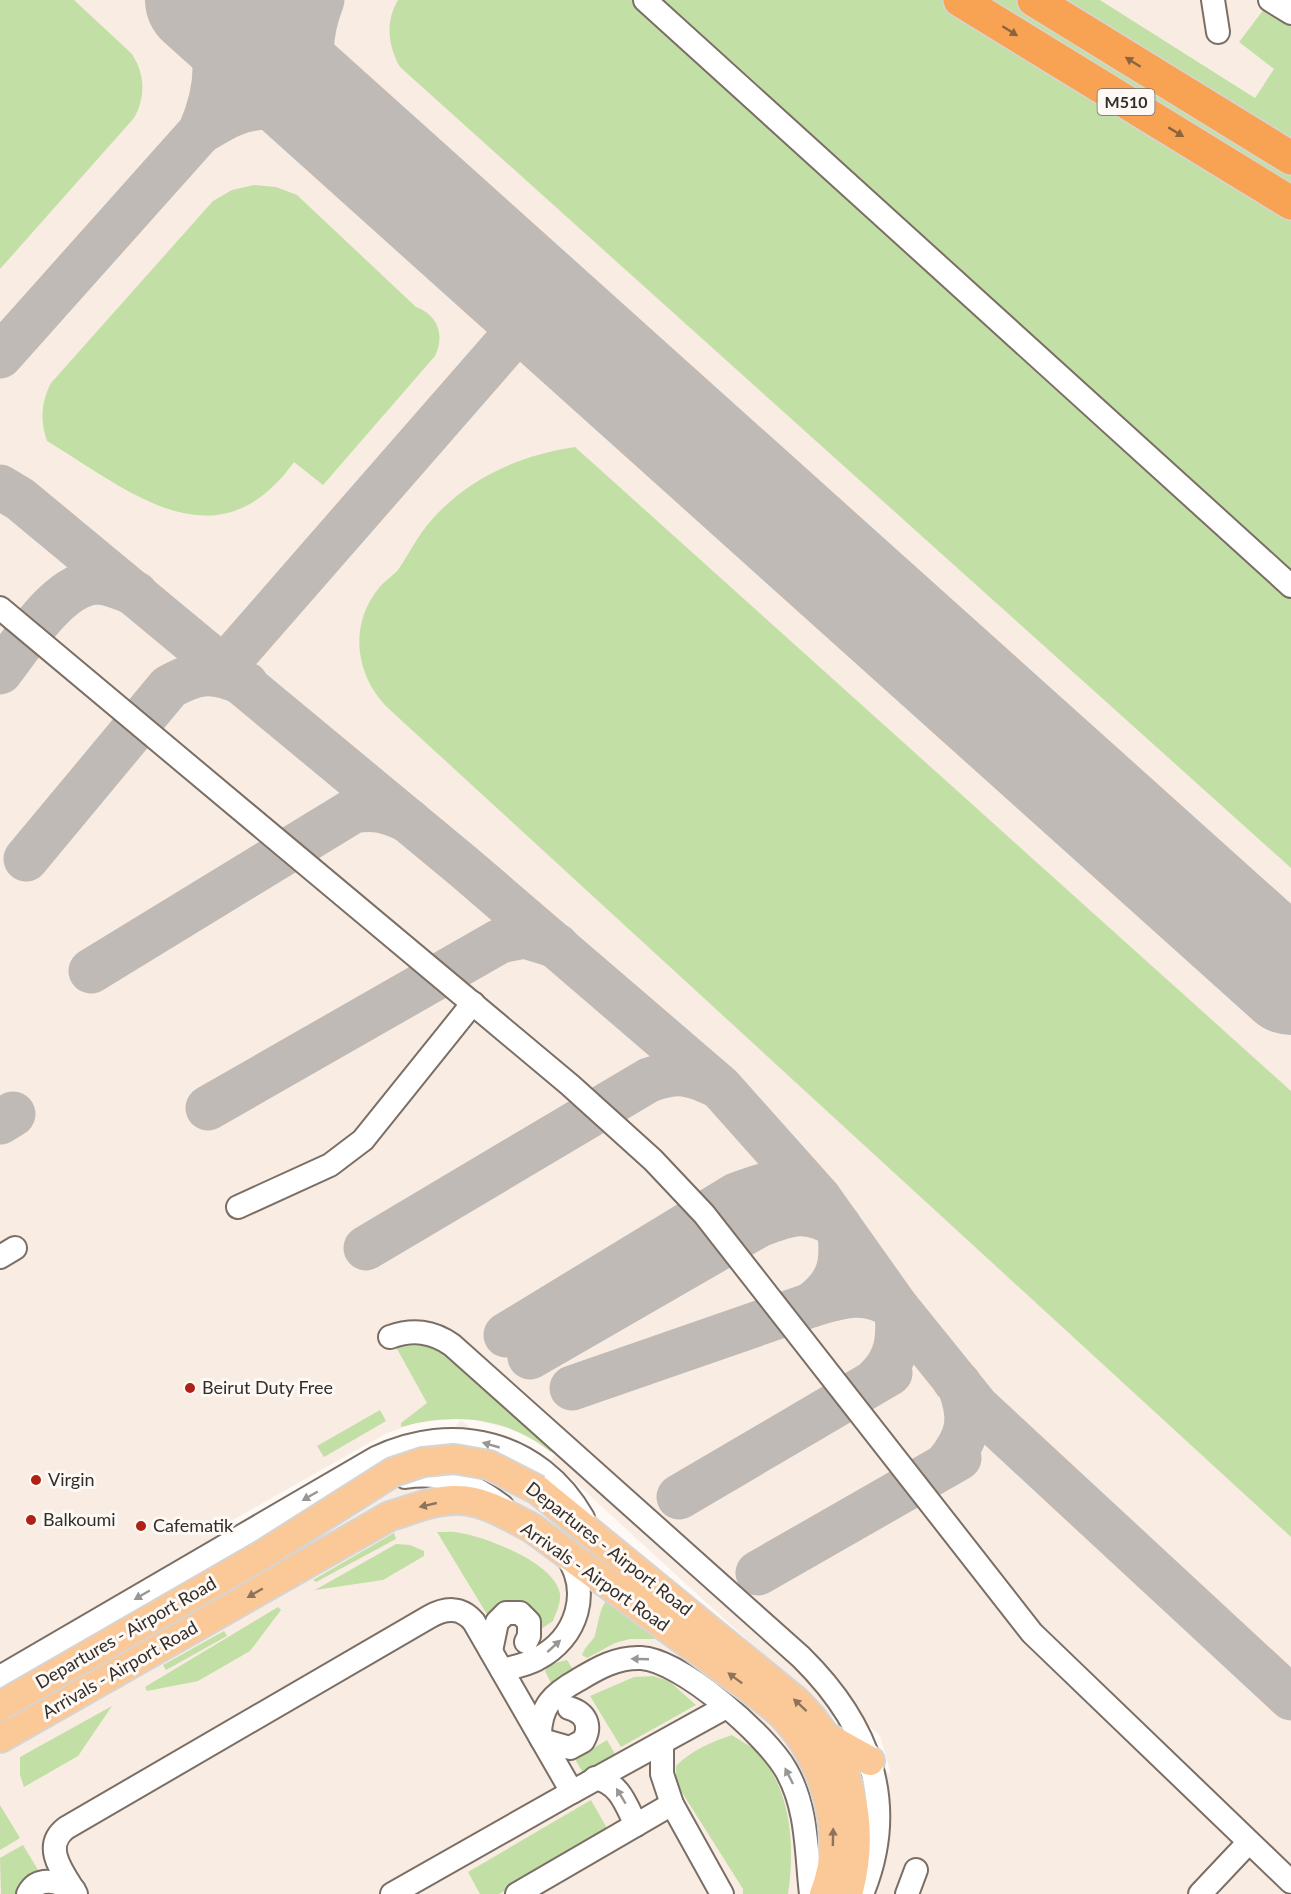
<svg xmlns="http://www.w3.org/2000/svg" width="1291" height="1894" font-family="Lato,sans-serif">
<style>
.built{fill:#f9ece3}
.green{fill:#c2dfa5}
.lines{fill:none;stroke-linecap:round;stroke-linejoin:round}
.taxiway{stroke:#c0bab6;stroke-width:45}
.runway{stroke:#c0bab6;stroke-width:112}
.minor-casing{stroke:#7b6f65;stroke-width:26}
.major-casing{stroke:#d6d5d4;stroke-width:32}
.highway-casing{stroke:#d6d5d4;stroke-width:36}
.minor{stroke:#fff;stroke-width:22}
.major{stroke:#fbc898;stroke-width:28}
.highway{stroke:#f8a353;stroke-width:33}
.major-bridge-casing{stroke:#d6d5d4;stroke-width:32;stroke-linecap:butt}
.major-bridge{stroke:#fbc898;stroke-width:28}
.oneway{fill:#8c633c}
.oneway2{fill:#999694}
.oneway3{fill:#8d735c}
.poi-dot{fill:#b02115;stroke:#fef9f5;stroke-width:2}
.labels{text-anchor:middle;stroke-width:6;stroke-linejoin:round;paint-order:stroke}
.shield{fill:#fef9f5;stroke:#706b67;stroke-width:1.5}
.shield-label{font-size:16px;font-weight:bold;fill:#332e2a}
.poi-label{font-size:18px;fill:#332e2a;stroke:#fef9f5;text-anchor:start}
.street-label{font-size:18px;fill:#332e2a;stroke:#fef9f5}
</style>
<rect width="100%" height="100%" fill="#fef9f5"/>
<g class="built">
<polygon points="0,0 788,0 1291,566 1291,1894 0,1894 0,1720 416,1472 461,1420 891,1775 880,1736 868,1725 858,1706 843,1716 838,1711 831,1717 551,1460 555,1455 536,1441 512,1429 466,1418 418,1422 385,1434 224,1525 235,1545 0,1683"/>
<polygon points="1100,0 1291,0 1291,25 1264,9 1239,42 1274,69 1255,98"/>
</g>
<g class="green">
<path d="M0,0H74L132,54C145,75 146,96 134,118L0,269Z"/>
<path d="M398,0H1100L1255,98L1274,69L1239,42L1264,9L1291,25V868L400,67C388,46 385,22 398,0Z"/>
<path d="M254,185L276,187L297,195L416,307C438,315 445,335 435,356L323,485L294,462C217,569 130,491 47,441C40,421 41,402 51,383L213,201L232,190Z"/>
<path d="M575,447L1291,1091V1537L389,709C356,677 348,627 378,589C384,581 395,575 400,567C408,555 414,543 422,532C459,482 515,456 575,447Z"/>
<path d="M422,1345L454,1354L556,1446L551,1452C507,1417 454,1412 401,1427V1423L427,1403L396,1347Z"/>
<polygon points="380,1410 386,1421 324,1457 317,1446"/>
<path d="M437,1532C445,1532 453,1531 461,1533C488,1538 555,1563 560,1594C561,1603 556,1613 553,1621L541,1629L538,1618L493,1610L488,1616Z"/>
<polygon points="394,1533 396,1539 316,1582 313,1580"/>
<polygon points="396,1544 410,1545 424,1551 424,1556 383,1580 315,1590"/>
<path d="M609,1599L656,1636L655,1639H630L615,1643L587,1658L582,1655C585,1646 594,1640 595,1635C598,1626 600,1603 609,1599Z"/>
<polygon points="278,1607 281,1610 250,1651 198,1681 147,1691 145,1687"/>
<polygon points="224,1631 227,1636 166,1670 163,1665"/>
<polygon points="567,1660 573,1670 554,1689 545,1671 547,1665"/>
<polygon points="653,1676 669,1681 696,1705 621,1747 590,1696 634,1677"/>
<polygon points="112,1706 78,1756 24,1787 20,1775 20,1757"/>
<path d="M732,1735C740,1741 752,1746 758,1753C792,1791 795,1847 788,1894H743V1889L676,1783V1766C692,1750 711,1742 732,1735Z"/>
<polygon points="607,1740 615,1754 583,1773 575,1759"/>
<polygon points="591,1800 608,1830 499,1894 480,1894 468,1872"/>
<polygon points="0,1805 20,1838 0,1850"/>
<polygon points="23,1845 41,1875 23,1894 1,1894 0,1858"/>
</g>
<g class="lines">
<g class="taxiway">
<path d="M207,0C235,19 278,15 307,0"/>
<path d="M322,0C304,47 309,80 337,122"/>
<polyline points="208,123 318,0"/>
<path d="M200,132C211,126 222,118 233,114C301,87 353,139 400,179"/>
<path d="M0,356L200,132C219,89 224,38 192,0"/>
<polyline points="0,487 20,499 464,867 720,1087 819,1198 897,1308 977,1407 1291,1698"/>
<polyline points="224,667 540,305"/>
<path d="M0,672C22,644 58,584 96,582C110,582 123,588 136,594"/>
<path d="M26,859L169,687C199,670 214,670 246,684"/>
<path d="M91,971L353,811C375,807 389,811 409,821"/>
<polyline points="208,1108 500,941 525,936 557,946"/>
<polyline points="0,1122 13,1114"/>
<path d="M366,1248L649,1080C678,1070 690,1072 718,1086"/>
<path d="M506,1335L736,1195C773,1181 783,1179 819,1198"/>
<path d="M530,1357L759,1225C793,1212 806,1208 839,1226C844,1262 841,1283 811,1305"/>
<path d="M572,1388L811,1305C843,1295 866,1288 897,1308C899,1336 899,1358 877,1379"/>
<path d="M946,1465C970,1436 972,1418 959,1384L955,1381"/>
<polyline points="679,1497 890,1373"/>
<polyline points="758,1573 959,1458"/>
</g>
<polyline class="runway" points="201,0 1291,979"/>
<defs>
<g id="minor">
<polyline points="645,0 1291,586"/>
<polyline points="1213,0 1218,32"/>
<polyline points="1270,0 1291,13"/>
<polyline points="0,608 570,1085 653,1160 704,1214 1032,1633 1291,1882"/>
<polyline points="238,1207 330,1165 363,1140 473,1003"/>
<polyline points="0,1257 15,1248"/>
<path d="M390,1337C413,1329 432,1331 452,1345L801,1657C868,1723 900,1802 862,1894"/>
<path d="M405,1477C443,1471 473,1484 502,1506"/>
<polyline points="491,1651 497,1622 506,1613 520,1613 529,1622 529,1636 526,1642"/>
<path d="M502,1670C514,1667 526,1665 537,1659C578,1638 592,1590 565,1553"/>
<path d="M0,1677L376,1458C453,1421 539,1441 583,1518"/>
<path d="M540,1736C540,1706 553,1694 578,1680C598,1668 617,1657 641,1658C681,1660 767,1736 786,1770C808,1808 806,1852 811,1894"/>
<path d="M542,1740L570,1748L583,1741C592,1726 586,1713 569,1708"/>
<polyline points="662,1743 662,1774 672,1804"/>
<path d="M595,1778C620,1783 626,1805 636,1825"/>
<polyline points="572,1792 726,1707"/>
<path d="M28,1894C38,1875 59,1882 74,1890"/>
<path d="M76,1894C64,1874 41,1847 66,1828L429,1617C445,1608 461,1606 474,1622L572,1792L392,1894"/>
<polyline points="517,1894 672,1804 722,1894"/>
<polyline points="907,1894 916,1870"/>
<polyline points="1200,1894 1249,1842"/>
</g>
<g id="major">
<path d="M538,1490L796,1701C849,1753 868,1822 848,1894"/>
<polyline points="827,1737 870,1761"/>
<path d="M0,1738L390,1516C411,1510 435,1499 458,1500C484,1500 510,1517 532,1528L753,1691C765,1701 779,1710 788,1721C827,1766 847,1838 824,1894"/>
</g>
<g id="highway">
<polyline points="960,0 1291,203"/>
<polyline points="1034,0 1291,158"/>
</g>
</defs>
<use href="#minor" class="minor-casing"/>
<use href="#major" class="major-casing"/>
<use href="#highway" class="highway-casing"/>
<use href="#minor" class="minor"/>
<use href="#major" class="major"/>
<use href="#highway" class="highway"/>
<defs>
<polyline id="major-bridge" points="0,1706 262,1555 393,1472 423,1462 454,1459 489,1465 538,1490"/>
</defs>
<use href="#major-bridge" class="major-bridge-casing"/>
<use href="#major-bridge" class="major-bridge"/>
</g>
<defs><path id="oneway-solid" d="M-6-.8H1V-3.2L6.5 0L1 3.2V.8H-6Z" transform="scale(1.5)"/></defs>
<g class="oneway">
<use href="#oneway-solid" transform="translate(1010 31) rotate(32)"/>
<use href="#oneway-solid" transform="translate(1133 62) rotate(-148)"/>
<use href="#oneway-solid" transform="translate(1176 132) rotate(31)"/>
</g>
<g class="oneway2">
<use href="#oneway-solid" transform="translate(491 1445) rotate(-164)"/>
<use href="#oneway-solid" transform="translate(310 1496) rotate(150)"/>
<use href="#oneway-solid" transform="translate(142 1595) rotate(150)"/>
<use href="#oneway-solid" transform="translate(554 1646) rotate(-42)"/>
<use href="#oneway-solid" transform="translate(640 1659) rotate(-178)"/>
<use href="#oneway-solid" transform="translate(789 1776) rotate(-117)"/>
<use href="#oneway-solid" transform="translate(621 1796) rotate(-121)"/>
</g>
<g class="oneway3">
<use href="#oneway-solid" transform="translate(428 1505) rotate(167)"/>
<use href="#oneway-solid" transform="translate(255 1593) rotate(150)"/>
<use href="#oneway-solid" transform="translate(735 1678) rotate(-143)"/>
<use href="#oneway-solid" transform="translate(800 1705) rotate(-137)"/>
<use href="#oneway-solid" transform="translate(833 1837) rotate(-89)"/>
</g>
<g class="poi-dot">
<circle cx="190" cy="1388" r="6"/>
<circle cx="36" cy="1480" r="6"/>
<circle cx="31" cy="1520" r="6"/>
<circle cx="141" cy="1526" r="6"/>
</g>
<g class="labels">
<rect class="shield" x="1097.5" y="89" width="57" height="26" rx="4.5"/>
<g class="shield-label">
<text x="1126" y="108">M510</text>
</g>
<g class="poi-label">
<text x="202" y="1394">Beirut Duty Free</text>
<text x="48" y="1486">Virgin</text>
<text x="43" y="1526">Balkoumi</text>
<text x="153" y="1532">Cafematik</text>
</g>
<g class="street-label">
<text transform="translate(609 1549) rotate(38)" y="6">Departures - Airport Road</text>
<text transform="translate(595 1577) rotate(35)" y="6">Arrivals - Airport Road</text>
<text transform="translate(126 1633) rotate(-30)" y="6">Departures - Airport Road</text>
<text transform="translate(120 1670) rotate(-30)" y="6">Arrivals - Airport Road</text>
</g>
</g>
</svg>
